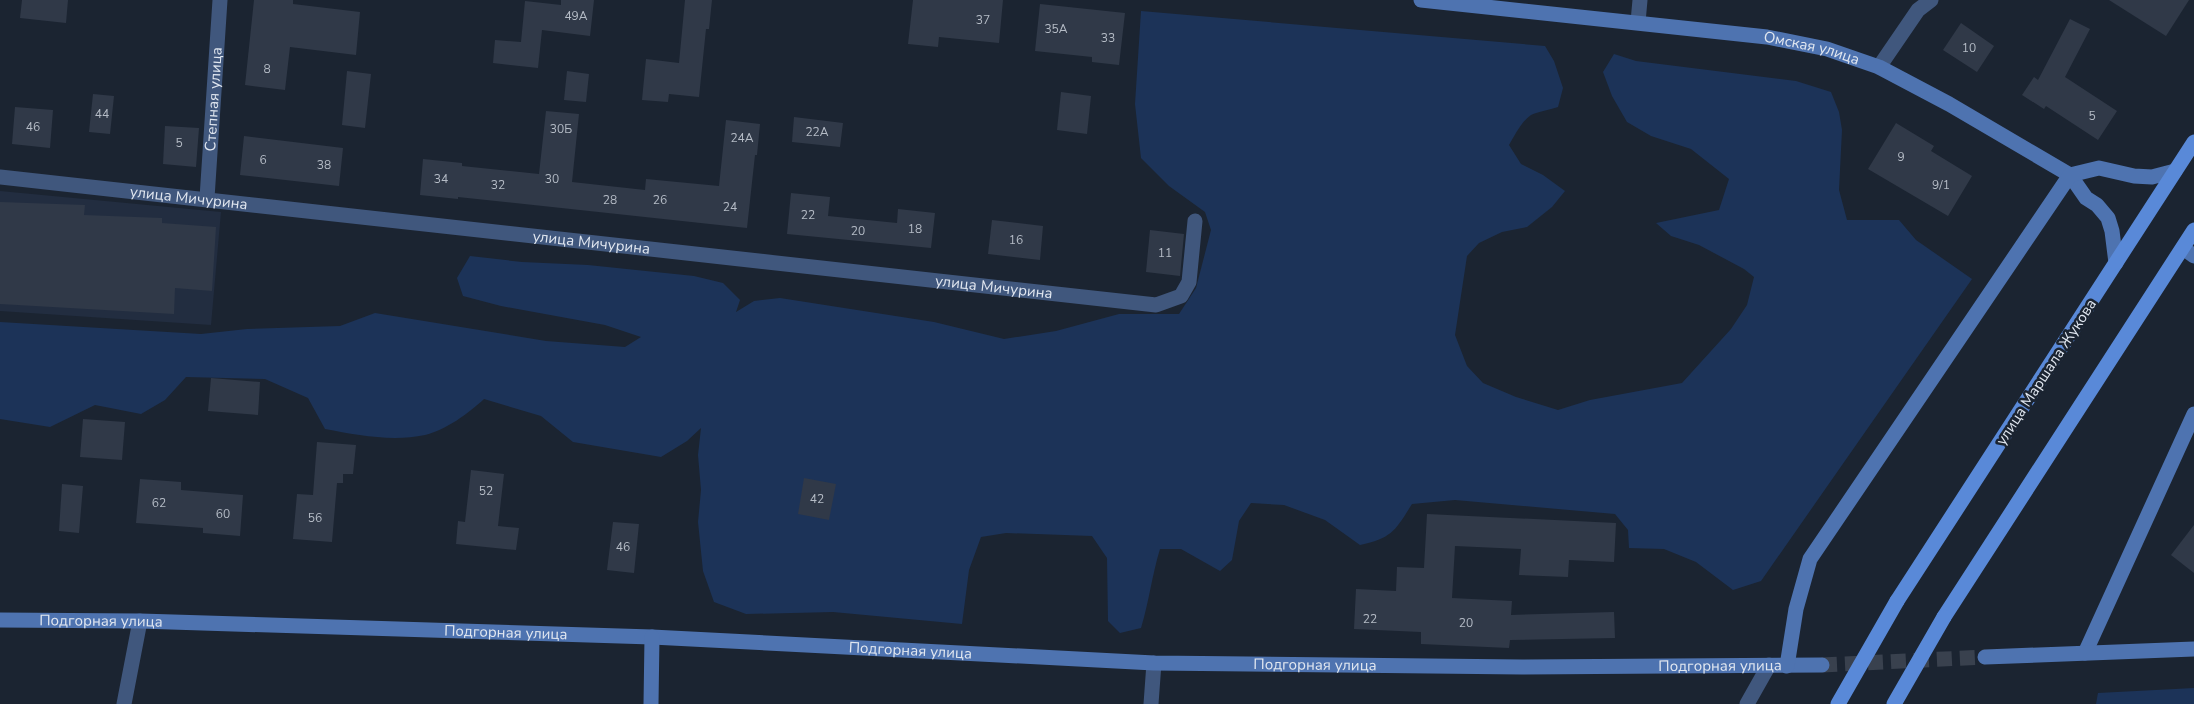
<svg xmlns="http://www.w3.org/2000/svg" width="2194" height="704" font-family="'Nunito Sans',sans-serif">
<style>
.built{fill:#222d40}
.green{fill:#1c3358}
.building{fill:#303948}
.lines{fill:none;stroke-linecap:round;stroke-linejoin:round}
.secondary-tunnel{stroke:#39414e;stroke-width:15;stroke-dasharray:15 8;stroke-linecap:butt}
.street{stroke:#40577d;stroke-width:15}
.secondary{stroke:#4e73b0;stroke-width:15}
.primary{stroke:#5989d8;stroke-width:15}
.primary-bridge{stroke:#5989d8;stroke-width:15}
.labels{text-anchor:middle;stroke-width:5;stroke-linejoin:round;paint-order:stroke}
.number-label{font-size:12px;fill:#b5bcc6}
.street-label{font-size:15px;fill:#e1e7f0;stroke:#1b2431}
</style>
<rect width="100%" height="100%" fill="#1b2431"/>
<polygon class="built" points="0,191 221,212 211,325 0,311"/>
<g class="green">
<path d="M1141,11L1545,46L1554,61L1563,88L1558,107C1550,110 1536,112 1531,115C1521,122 1515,135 1509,145L1521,164L1543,175L1565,191L1552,207L1527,227L1502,232L1479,243L1467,256L1455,335L1467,366L1483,383L1516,397L1558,410L1590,400L1682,383L1731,329L1747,305L1754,277L1744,269L1699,245L1671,236L1656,223L1719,210L1729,179L1691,149L1651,136L1627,122L1612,96L1603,72L1614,54L1636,61L1796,81L1831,92L1839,112L1842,130L1839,190L1847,220H1899L1916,240L1972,279L1761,581L1733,590L1696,562L1664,549L1629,548L1628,530L1615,514L1455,500L1412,504C1395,531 1392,538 1360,545L1325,520L1284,505L1251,503L1239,521L1232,560L1220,571L1181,549H1160C1152,575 1149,602 1141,628L1120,633L1108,621L1107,558L1092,536L1006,533L981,537L969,570L962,624L833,612L746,614L714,602L703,571L698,522L701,490L698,455L701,428L687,441L661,457L573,442L541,416L484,399C469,413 446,430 425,435C392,442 357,435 325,429L308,398L265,379L186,377L165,400L141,414L95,405L50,427L0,419V322L201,334L247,329L340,326L375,313L546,341L625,347L641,337L605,325L501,306L463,296L457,278L470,256L522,262L588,265L694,276L723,283L740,300L736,312L754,301L780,298L934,322L1004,339L1056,331L1119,314H1179L1196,288L1211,230L1205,212L1169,186L1141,158L1135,104Z"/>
<polygon points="2194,688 2194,704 2096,704 2098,693"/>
</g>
<g class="building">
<polygon points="22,0 68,0 66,23 20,18"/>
<polygon points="254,0 293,0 293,4 360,12 356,55 290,47 285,90 245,85"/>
<polygon points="561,0 594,0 590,36 542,30 538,68 493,63 495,40 521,42 525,1 561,5"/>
<polygon points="685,0 712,0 709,29 706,29 699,97 669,94 668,102 642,100 646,59 679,63"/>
<polygon points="913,0 1003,0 999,43 939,37 938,47 908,44"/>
<polygon points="2109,0 2189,0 2166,36"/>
<polygon points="1040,4 1125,13 1119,65 1092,62 1092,57 1035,51"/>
<polygon points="2070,19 2090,29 2065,77 2117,111 2098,140 2046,106 2044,109 2022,95 2034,77 2038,80"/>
<polygon points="1961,23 1994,46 1977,72 1943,50"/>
<polygon points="347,71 371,74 365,128 342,125"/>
<polygon points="567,71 589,74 586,102 564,100"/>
<polygon points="1061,92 1091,96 1087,134 1057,130"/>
<polygon points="93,94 114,96 110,134 89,132"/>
<polygon points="15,107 53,110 50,148 12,144"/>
<polygon points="546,111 579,114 572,182 645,190 646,179 719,186 726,120 760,124 757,155 755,155 747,228 458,197 458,199 420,195 423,159 462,163 462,166 539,174"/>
<polygon points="794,117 843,123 840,147 792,142"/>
<polygon points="1896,123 1934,146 1931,151 1972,176 1948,216 1868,169"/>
<polygon points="165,126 199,128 196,167 163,164"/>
<polygon points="244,136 343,148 339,186 240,175"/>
<polygon points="791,193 830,197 828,216 897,223 898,209 935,213 931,248 787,234"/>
<polygon points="0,202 85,205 84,215 162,218 162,223 216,227 212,291 175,288 174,314 0,304"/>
<polygon points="992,220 1043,226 1040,260 988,254"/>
<polygon points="1150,230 1184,234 1180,276 1146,272"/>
<polygon points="211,378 260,382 258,415 208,411"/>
<polygon points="83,419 125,422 122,460 80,457"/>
<polygon points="317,442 356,445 353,474 343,474 343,483 337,483 332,542 293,539 297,494 313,495"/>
<polygon points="471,470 504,474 498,526 519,528 516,550 456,544 458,521 465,522"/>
<polygon points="804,478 836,484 829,520 798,514"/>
<polygon points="140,479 181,482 181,490 243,495 240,536 203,533 203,528 136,523"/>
<polygon points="62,484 83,486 79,533 59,531"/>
<polygon points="1427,514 1616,523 1614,562 1569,560 1568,577 1519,575 1521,549 1455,546 1452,598 1512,601 1511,615 1614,612 1615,638 1510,640 1509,648 1421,644 1421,632 1354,629 1356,589 1396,591 1397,567 1424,568"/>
<polygon points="613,522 639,524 634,573 607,570"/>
<polygon points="2194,525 2194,573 2171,555"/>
</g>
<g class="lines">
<polyline class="secondary-tunnel" points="1822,665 1985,657"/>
<g class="street">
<polyline points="1638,22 1640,0"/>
<polyline points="1879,67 1918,10 1931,0"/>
<path id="s1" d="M0,177L1156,305L1181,296L1189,282L1195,221"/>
<path id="s2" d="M207,198L220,0"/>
<polyline points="124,704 140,621"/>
<polyline points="1151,704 1154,663"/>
<polyline points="1747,704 1769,665"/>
</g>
<g class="secondary">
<path id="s3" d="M1421,0L1767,37L1827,49L1879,67L1949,104L2070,175L2086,198L2097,205L2108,218L2112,231L2116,263"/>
<polyline points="2183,248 2194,256"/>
<path id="s4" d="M0,620L140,621L652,637L1154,663L1522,667L1822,665"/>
<polyline points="2085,653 2194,414"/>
<polyline points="1985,657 2194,649"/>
<polyline points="1787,666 1796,609 1810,559 2070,175 2099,168 2134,176 2152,177 2175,171"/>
<polyline points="651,704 652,637"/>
</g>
<g class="primary">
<polyline points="1897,601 2194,142"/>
<polyline points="1944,617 2194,230"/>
</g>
<g class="primary-bridge">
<polyline points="1838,704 1897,601"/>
<polyline points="1894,704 1944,617"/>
</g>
</g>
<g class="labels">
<g class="number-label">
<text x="576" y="20">49А</text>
<text x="983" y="24">37</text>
<text x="1056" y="33">35А</text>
<text x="1108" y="42">33</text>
<text x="1969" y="52">10</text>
<text x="267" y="73">8</text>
<text x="102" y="118">44</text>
<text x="2092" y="120">5</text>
<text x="33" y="131">46</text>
<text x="561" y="133">30Б</text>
<text x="817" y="136">22А</text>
<text x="742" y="142">24А</text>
<text x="179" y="147">5</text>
<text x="1901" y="161">9</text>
<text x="263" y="164">6</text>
<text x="324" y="169">38</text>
<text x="441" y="183">34</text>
<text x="552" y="183">30</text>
<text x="498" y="189">32</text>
<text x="1941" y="189">9/1</text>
<text x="610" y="204">28</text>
<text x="660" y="204">26</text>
<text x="730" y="211">24</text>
<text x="808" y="219">22</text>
<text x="915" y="233">18</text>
<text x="858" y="235">20</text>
<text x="1016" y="244">16</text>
<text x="1165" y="257">11</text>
<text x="486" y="495">52</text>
<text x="817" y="503">42</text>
<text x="159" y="507">62</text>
<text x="223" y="518">60</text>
<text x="315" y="522">56</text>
<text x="623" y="551">46</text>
<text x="1370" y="623">22</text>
<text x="1466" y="627">20</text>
</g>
<g class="street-label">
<text dy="5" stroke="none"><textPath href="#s3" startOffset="394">Омская улица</textPath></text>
<text dy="5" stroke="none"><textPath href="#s2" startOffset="99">Степная улица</textPath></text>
<text dy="5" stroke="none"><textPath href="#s1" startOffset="190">улица Мичурина</textPath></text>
<text dy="5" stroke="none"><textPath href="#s1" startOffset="595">улица Мичурина</textPath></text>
<text dy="5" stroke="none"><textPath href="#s1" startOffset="1000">улица Мичурина</textPath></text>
<text transform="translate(2046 372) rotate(-57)" y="5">улица Маршала Жукова</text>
<text dy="5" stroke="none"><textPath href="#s4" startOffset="101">Подгорная улица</textPath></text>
<text dy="5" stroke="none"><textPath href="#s4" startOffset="506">Подгорная улица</textPath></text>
<text dy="5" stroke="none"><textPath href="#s4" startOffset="911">Подгорная улица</textPath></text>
<text dy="5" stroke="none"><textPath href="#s4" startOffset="1316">Подгорная улица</textPath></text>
<text dy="5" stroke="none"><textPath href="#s4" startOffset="1721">Подгорная улица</textPath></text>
</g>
</g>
</svg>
